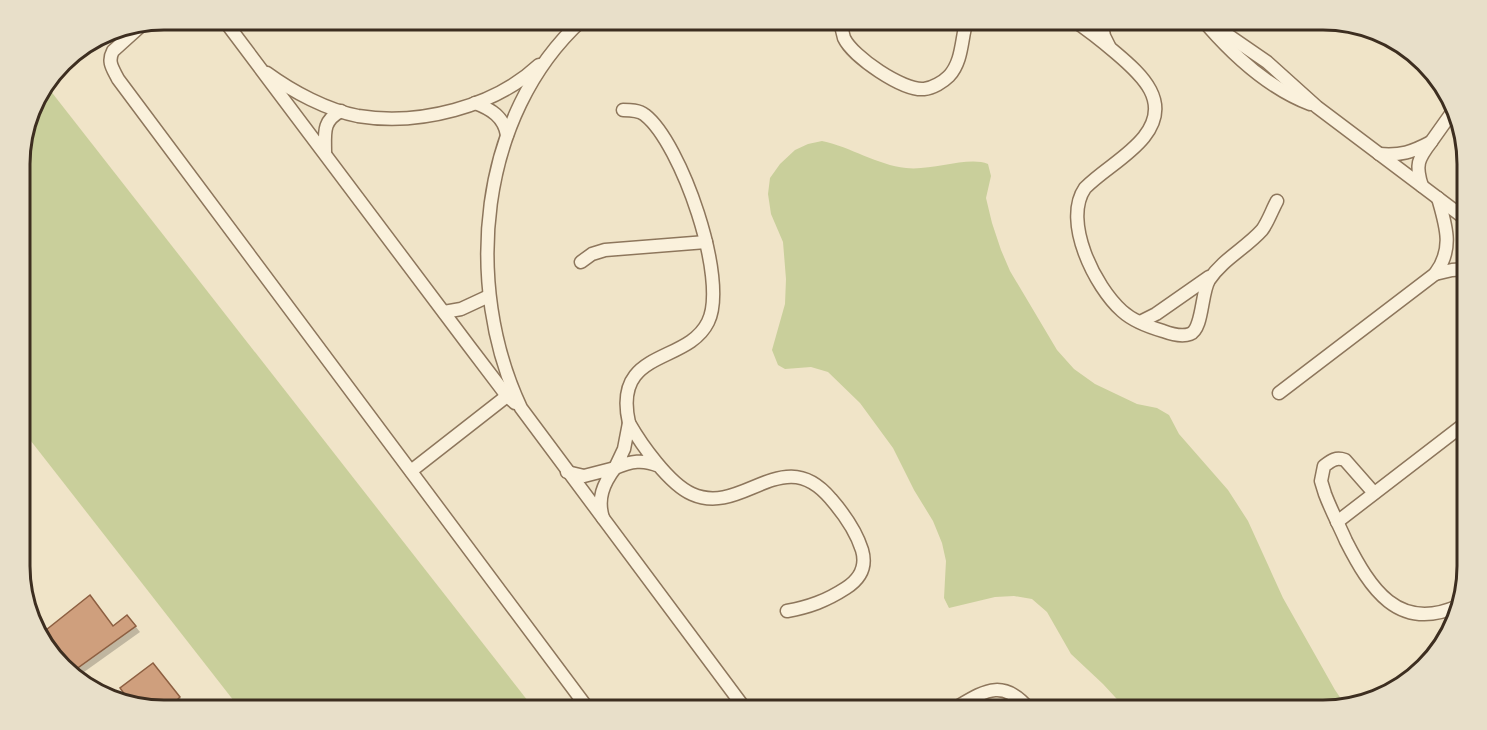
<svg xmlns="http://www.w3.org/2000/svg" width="1487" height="730" font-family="Georgia,serif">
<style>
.green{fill:#c9cf9b}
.shadow{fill:#0003}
.building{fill:#cf9f7d;stroke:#8d5f41;stroke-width:1.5}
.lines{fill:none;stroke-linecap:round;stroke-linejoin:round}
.minor-casing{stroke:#8d765c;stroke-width:15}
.minor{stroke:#faf1dc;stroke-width:12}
.rim{fill:none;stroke:#3d2e20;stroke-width:3}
</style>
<rect width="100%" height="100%" fill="#f0e4c8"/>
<g class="green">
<polygon points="46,85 535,710 241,710 20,427 20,154 35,100"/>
<path d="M822,141C851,147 877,165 906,168C932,171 968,156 988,164L991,176L986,198L992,223L1001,250L1010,271L1057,350L1074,369L1095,384L1137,404L1157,408L1169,415L1179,434L1228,490L1248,521L1283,598L1335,690L1346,706L1332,710H1127L1103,684L1071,654L1047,612L1032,599L1014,596L995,597L949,608L944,598L946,561L942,543L933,521L914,490L893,448L860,403L828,372L811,367L785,369L778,365L772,350L785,304L786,279L783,242L771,214L768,194L770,178L780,164L795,150L808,144Z"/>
</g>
<g class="shadow">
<polygon points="132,622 140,632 77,677 49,654 114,627"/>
<polygon points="153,665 186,705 184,707 187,710 164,711"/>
</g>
<g class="building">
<polygon points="90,595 113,626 127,615 136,626 72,672 49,654 41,634"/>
<polygon points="153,663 180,697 178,699 187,710 164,711 131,703 120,688"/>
</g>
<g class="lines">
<defs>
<g id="minor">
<polyline points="224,20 469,346 507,396 515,403"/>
<path d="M582,20C478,115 463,285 521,408L746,710"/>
<path d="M841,20C841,25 842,32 844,38C853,57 903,91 924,89C933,88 943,82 949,76C963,61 961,38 967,20"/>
<path d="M1073,20C1088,30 1102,41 1116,53C1142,75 1172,102 1144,137C1128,157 1103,170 1085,188C1062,221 1095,287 1122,311C1133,321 1149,327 1163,331C1171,334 1182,337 1190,334C1203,329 1201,293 1209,280C1223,259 1246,248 1262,230C1268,222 1272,210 1277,201"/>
<polyline points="1101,20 1104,36 1109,46"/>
<polyline points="1206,20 1267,62 1317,107 1467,220"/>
<path d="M144,23L113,51C107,62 113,69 118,79L589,710"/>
<path d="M1208,26C1236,58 1271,89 1310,104"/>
<path d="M267,73C293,92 327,110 358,116C419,126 494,107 539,65"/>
<path d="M475,103C491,109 504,117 507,135"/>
<path d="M623,110C630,110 639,110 645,115C681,143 729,280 708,322C687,365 612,348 629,423"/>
<polyline points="1431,142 1453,111"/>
<path d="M325,153C325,133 322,121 341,111"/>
<path d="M1379,154C1401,156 1412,152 1431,142C1418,159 1415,165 1422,186"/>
<path d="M1438,198C1446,226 1454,249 1435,274L1452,270L1467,269"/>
<polyline points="581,262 592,254 605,250 706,242"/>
<polyline points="444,312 461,309 489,296"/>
<polyline points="1140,322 1156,314 1209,277"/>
<polyline points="1279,393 1435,274"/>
<path d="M659,466C643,459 631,461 615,468L624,449L629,423C641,444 669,484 692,494C743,517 783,441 831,499C844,514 856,531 862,550C867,567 860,579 846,588C826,601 809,607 787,611"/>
<polyline points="411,471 507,396 511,389"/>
<path d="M567,472L584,476L615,468C603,484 597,499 603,518"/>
<path d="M1374,493L1345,460C1336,457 1332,460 1324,466L1321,481L1325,494C1331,510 1339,525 1346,541C1370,588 1398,633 1458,606"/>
<polyline points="1337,522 1467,422"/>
<path d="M952,710C983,692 1002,676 1030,710"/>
</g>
</defs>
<use href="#minor" class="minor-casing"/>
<use href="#minor" class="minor"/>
</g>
<path d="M0 0H1487V730H0ZM164 30H1323A134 134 0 0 1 1457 164V566A134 134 0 0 1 1323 700H164A134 134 0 0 1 30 566V164A134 134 0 0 1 164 30Z" fill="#e8dfc9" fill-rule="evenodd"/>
<path class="rim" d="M164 30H1323A134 134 0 0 1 1457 164V566A134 134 0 0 1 1323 700H164A134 134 0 0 1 30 566V164A134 134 0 0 1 164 30Z"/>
</svg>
